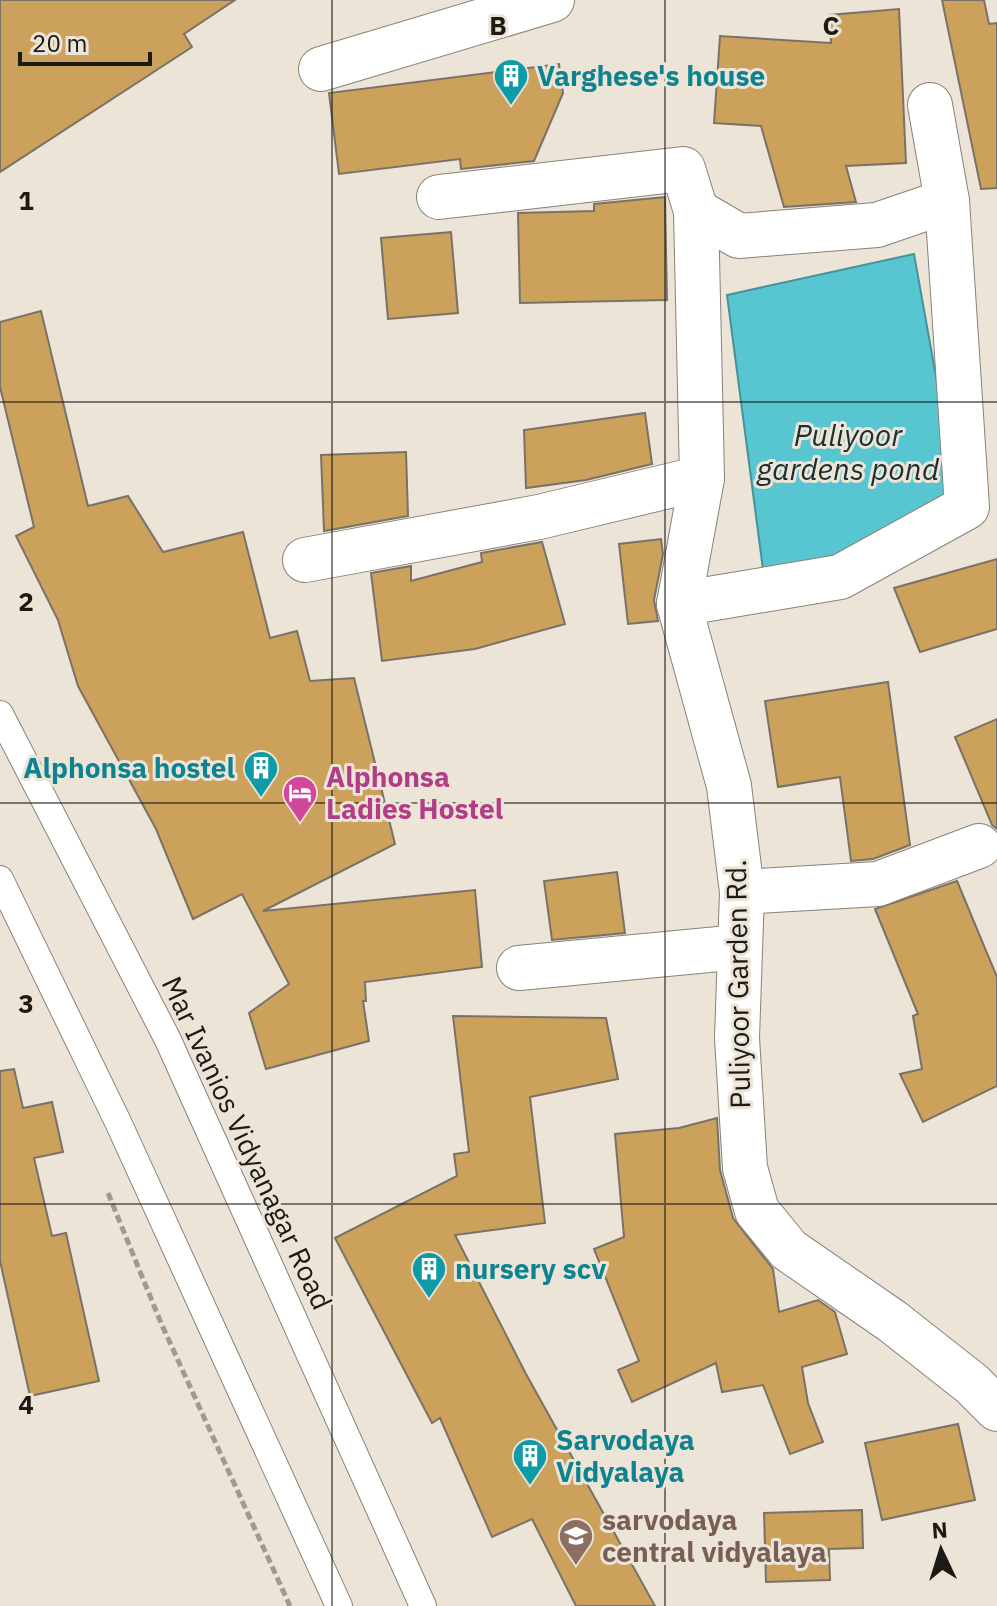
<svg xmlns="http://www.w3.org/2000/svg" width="997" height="1606" font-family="'IBM Plex Sans',sans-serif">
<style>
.water{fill:#58c6d1;stroke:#469299;stroke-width:2}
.building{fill:#cba15c;stroke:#7a7267;stroke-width:2}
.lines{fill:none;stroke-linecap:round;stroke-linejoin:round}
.service-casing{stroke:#898276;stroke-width:28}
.minor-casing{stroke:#898276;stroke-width:46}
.path{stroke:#9f9a90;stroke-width:5;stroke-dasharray:8 4;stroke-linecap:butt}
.service{stroke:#fff;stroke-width:26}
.minor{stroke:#fff;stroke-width:44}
.grid{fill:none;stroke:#1c1a15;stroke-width:2;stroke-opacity:0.55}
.labels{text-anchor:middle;stroke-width:6;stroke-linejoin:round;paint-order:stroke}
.culture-label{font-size:28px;font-weight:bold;fill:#0d838f;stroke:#ece4d7;text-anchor:start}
.hotel-label{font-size:28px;font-weight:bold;fill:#b23c85;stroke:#ece4d7;text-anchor:start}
.street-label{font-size:28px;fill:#1c1a15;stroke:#ece4d7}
.education-label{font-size:28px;font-weight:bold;fill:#785e54;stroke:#ece4d7;text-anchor:start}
.water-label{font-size:30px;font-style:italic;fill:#1b2f31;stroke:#ece4d7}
.grid-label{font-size:26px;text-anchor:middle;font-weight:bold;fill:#1c1a15;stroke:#ece4d7;stroke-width:6;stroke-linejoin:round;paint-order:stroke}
</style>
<rect width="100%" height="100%" fill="#ece4d7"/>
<polygon class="water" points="914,254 964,533 764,577 727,295"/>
<g class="building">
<polygon points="0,0 235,0 184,34 192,47 0,172"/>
<polygon points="942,0 984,0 989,24 997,23 997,188 981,189"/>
<polygon points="899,9 906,163 846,166 856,202 784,207 761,126 714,123 720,36 831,43 829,15"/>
<polygon points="559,64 563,93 534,161 461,169 460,159 339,174 329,93"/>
<polygon points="665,197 667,300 520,303 518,213 594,211 594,204"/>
<polygon points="451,232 458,313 388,319 381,238"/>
<polygon points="41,311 88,506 128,496 163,552 243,532 270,638 297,631 310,681 354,678 395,844 263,911 475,890 482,967 365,982 366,1001 363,1001 369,1041 266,1069 249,1013 289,984 242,894 193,919 156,829 78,686 58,620 16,536 34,527 0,387 0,322"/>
<polygon points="645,413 652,464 586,480 526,488 524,430"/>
<polygon points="406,452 408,516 324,531 321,455"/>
<polygon points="661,539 663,554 654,600 658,621 628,624 619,544"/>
<polygon points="542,542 565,624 475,649 382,661 371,573 411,566 411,581 482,562 481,553"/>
<polygon points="997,559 997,629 920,652 894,588"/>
<polygon points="888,682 910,845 873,859 851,861 840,777 778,787 765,701"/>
<polygon points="997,719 997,829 992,825 955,737"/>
<polygon points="617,872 625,933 552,940 544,881"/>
<polygon points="957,881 997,977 997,1086 923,1122 900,1074 922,1069 913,1016 918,1014 875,909"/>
<polygon points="453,1016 606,1018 618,1079 530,1097 545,1223 455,1235 526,1374 655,1606 576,1606 532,1519 492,1537 440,1418 432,1423 335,1238 457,1176 454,1154 469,1152"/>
<polygon points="14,1069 23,1108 52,1102 63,1152 34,1158 52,1236 66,1233 99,1381 30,1396 0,1261 0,1071"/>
<polygon points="717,1118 720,1170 733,1218 773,1269 779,1312 818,1300 835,1312 847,1354 802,1367 808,1403 823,1442 790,1454 763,1385 722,1392 716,1363 632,1402 618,1370 639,1361 594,1249 624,1237 615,1134 679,1128"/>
<polygon points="958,1424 975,1500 882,1520 865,1443"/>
<polygon points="862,1510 863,1548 829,1549 830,1580 766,1582 764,1513"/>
</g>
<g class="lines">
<defs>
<g id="service">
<polyline points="0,714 168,1040 423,1606"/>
<polyline points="0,879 118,1122 339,1606"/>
</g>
<g id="minor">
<polyline points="321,69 552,0"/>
<polyline points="930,105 947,201"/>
<polyline points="439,197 683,169 696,211 702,478 679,604 729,786 742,892 737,1038 745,1168 757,1211 789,1250 892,1321 972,1384 997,1409"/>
<polyline points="305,560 539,517 702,478"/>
<polyline points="679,604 840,577 967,507 947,201 877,225 739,236 696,211"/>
<polyline points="742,892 878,884 979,846"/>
<polyline points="519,968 740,947"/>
</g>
</defs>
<use href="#service" class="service-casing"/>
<use href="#minor" class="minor-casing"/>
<polyline class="path" points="108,1193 161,1323 290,1606"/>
<use href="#service" class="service"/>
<use href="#minor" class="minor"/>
</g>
<path class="grid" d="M332,0V1606M665,0V1606M0,402H997M0,803H997M0,1204H997"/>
<defs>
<symbol id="building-pin" viewBox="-11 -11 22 30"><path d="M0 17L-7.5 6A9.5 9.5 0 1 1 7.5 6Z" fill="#0f9aa8" stroke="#ece4d7"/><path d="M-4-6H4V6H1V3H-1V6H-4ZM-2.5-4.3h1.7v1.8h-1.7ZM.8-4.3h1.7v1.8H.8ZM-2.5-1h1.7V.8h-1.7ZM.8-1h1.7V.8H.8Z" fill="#fff"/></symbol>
<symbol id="hotel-pin" viewBox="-11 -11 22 30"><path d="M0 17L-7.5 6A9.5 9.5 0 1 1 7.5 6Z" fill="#d1479c" stroke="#ece4d7"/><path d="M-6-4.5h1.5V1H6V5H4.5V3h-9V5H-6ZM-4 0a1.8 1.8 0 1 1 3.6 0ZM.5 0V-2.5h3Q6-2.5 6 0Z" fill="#fff"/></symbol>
<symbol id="school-pin" viewBox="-11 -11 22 30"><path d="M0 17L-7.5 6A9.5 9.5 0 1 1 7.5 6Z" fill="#8d6e63" stroke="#ece4d7"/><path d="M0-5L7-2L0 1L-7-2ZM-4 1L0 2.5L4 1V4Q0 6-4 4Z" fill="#fff"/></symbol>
</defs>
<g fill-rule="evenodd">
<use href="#building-pin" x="491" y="56" width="40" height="54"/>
<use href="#building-pin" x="241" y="748" width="40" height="54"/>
<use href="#hotel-pin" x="280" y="773" width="40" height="54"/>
<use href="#building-pin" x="409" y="1249" width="40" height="54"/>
<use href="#building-pin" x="510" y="1436" width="40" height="54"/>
<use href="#school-pin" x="556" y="1516" width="40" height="54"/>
</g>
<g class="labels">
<g class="culture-label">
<text x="537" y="86">Varghese's house</text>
<text x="235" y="778" text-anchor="end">Alphonsa hostel</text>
<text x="455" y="1279">nursery scv</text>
<text x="556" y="1450">Sarvodaya<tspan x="556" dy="32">Vidyalaya</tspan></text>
</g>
<g class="hotel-label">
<text x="326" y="787">Alphonsa<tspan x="326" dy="32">Ladies Hostel</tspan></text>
</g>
<g class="street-label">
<text transform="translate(738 984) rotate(-91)" y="10">Puliyoor Garden Rd.</text>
<text transform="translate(247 1143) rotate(65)" y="10">Mar Ivanios Vidyanagar Road</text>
</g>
<g class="education-label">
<text x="602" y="1530">sarvodaya<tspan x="602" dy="32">central vidyalaya</tspan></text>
</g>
<g class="water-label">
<text x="848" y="446">Puliyoor<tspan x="848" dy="34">gardens pond</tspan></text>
</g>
</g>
<g class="grid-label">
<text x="498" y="35">B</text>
<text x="831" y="35">C</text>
<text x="26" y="210">1</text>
<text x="26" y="611">2</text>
<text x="26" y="1013">3</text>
<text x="26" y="1414">4</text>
</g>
<g transform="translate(941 1550) rotate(356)" stroke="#ece4d7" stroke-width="6" paint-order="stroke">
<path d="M0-6L14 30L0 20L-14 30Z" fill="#1c1a15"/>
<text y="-12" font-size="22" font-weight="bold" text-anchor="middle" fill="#1c1a15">N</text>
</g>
<path d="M20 52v12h130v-12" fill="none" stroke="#1c1a15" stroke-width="4"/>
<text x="32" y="52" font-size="24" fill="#1c1a15" stroke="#ece4d7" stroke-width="6" paint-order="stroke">20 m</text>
</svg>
